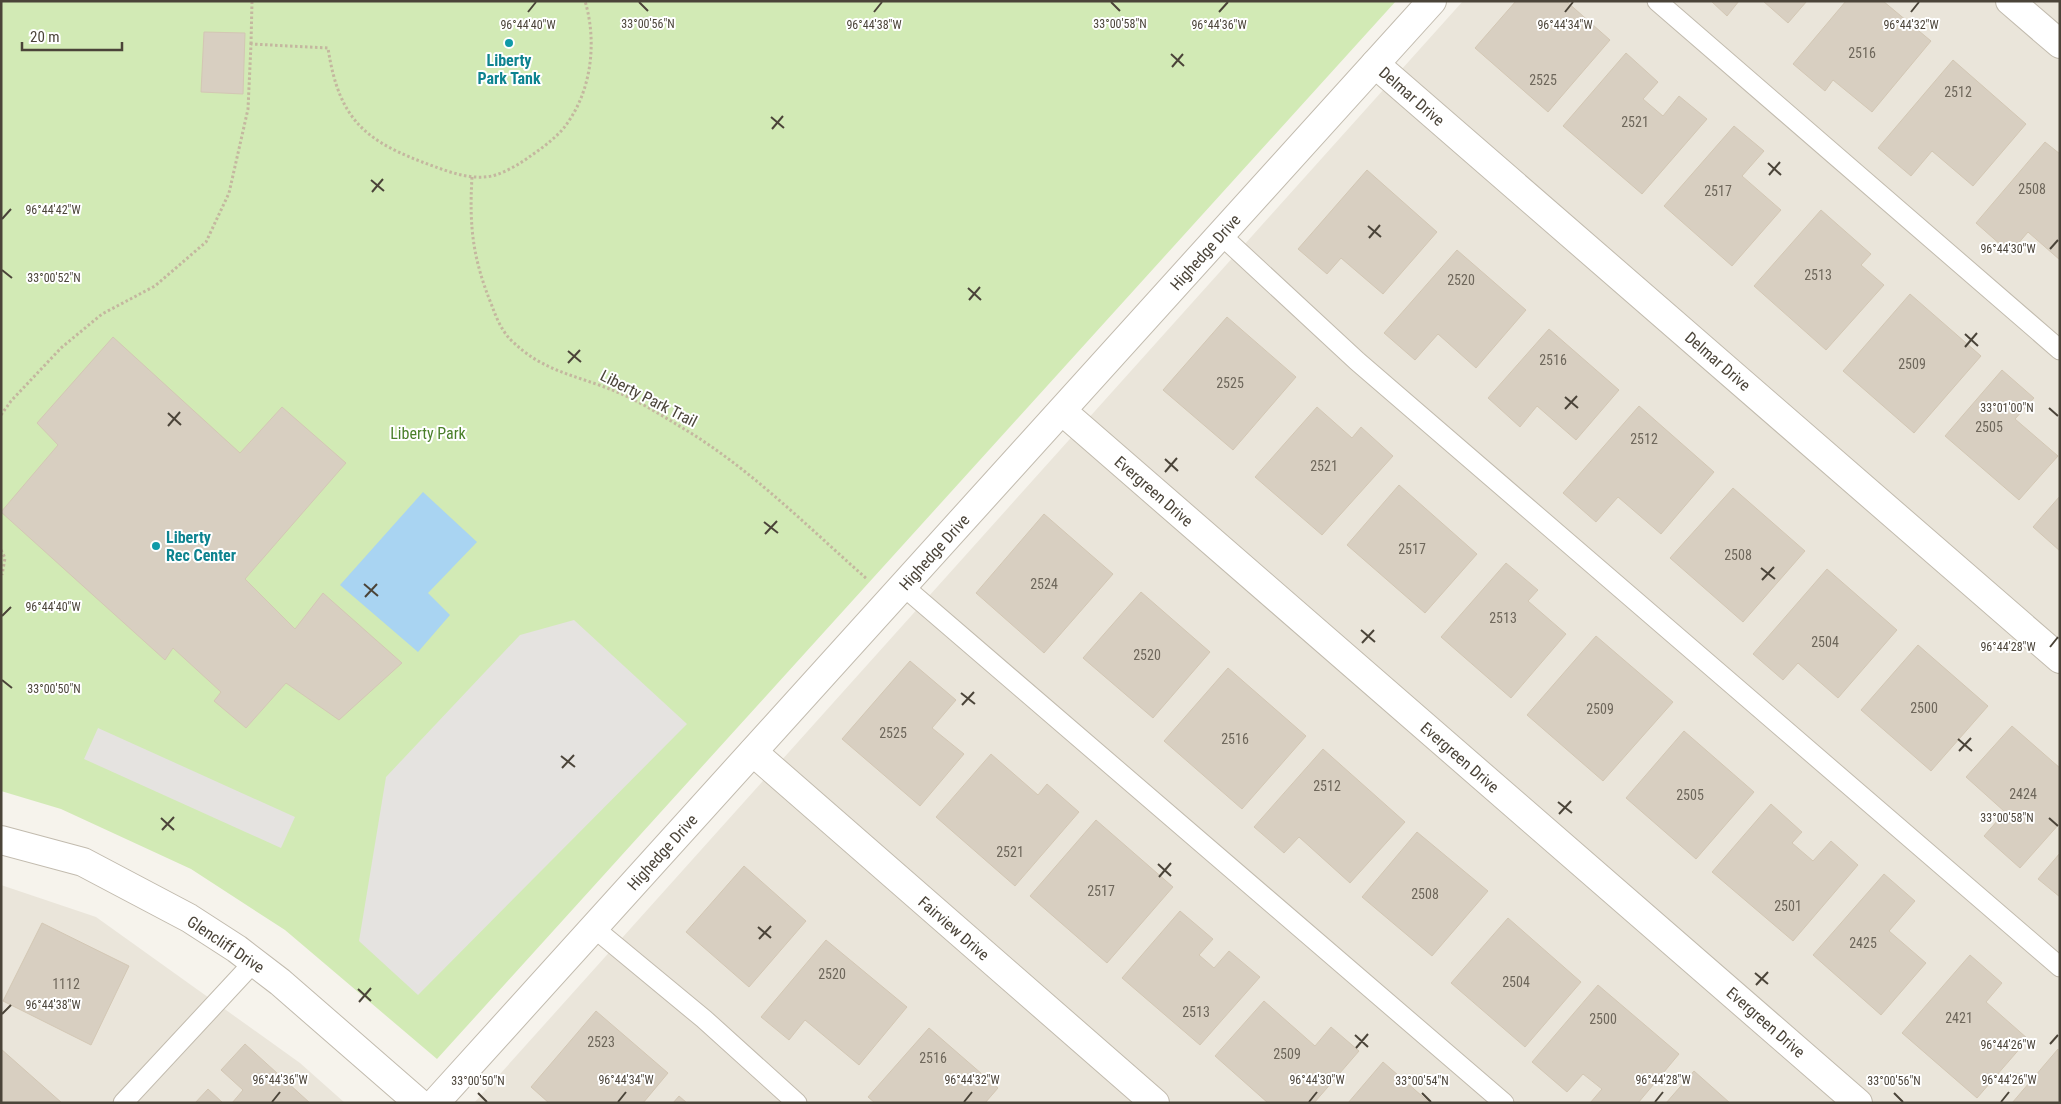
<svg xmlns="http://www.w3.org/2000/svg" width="2061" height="1104" font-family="'Roboto Condensed',sans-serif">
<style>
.residential{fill:#eae5da}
.green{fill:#d2eab5}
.parking{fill:#e5e3e0}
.water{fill:#a9d4f2}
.building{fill:#d8cfc1;stroke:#d3c7b4}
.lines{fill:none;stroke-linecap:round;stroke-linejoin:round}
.service-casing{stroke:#c2bbae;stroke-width:21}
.minor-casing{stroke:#c2bbae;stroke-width:30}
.tertiary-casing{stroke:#c2bbae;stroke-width:30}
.path{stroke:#c4b79f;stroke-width:3;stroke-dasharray:2.5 2.5;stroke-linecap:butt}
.service{stroke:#fff;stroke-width:19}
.minor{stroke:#fff;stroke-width:28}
.tertiary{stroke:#fff;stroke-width:28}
.ticks{fill:none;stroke:#4b4439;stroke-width:2}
.culture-dot{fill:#0f9aa8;stroke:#fff;stroke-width:2}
.labels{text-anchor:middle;stroke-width:4;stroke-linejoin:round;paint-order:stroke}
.number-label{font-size:14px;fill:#6e675b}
.culture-label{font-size:16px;font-weight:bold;fill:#0d838f;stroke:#fff}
.street-label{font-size:16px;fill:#4b4439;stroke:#fff}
.park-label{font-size:16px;fill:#4a7f2a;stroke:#fff}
.ticks-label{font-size:12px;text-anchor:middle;fill:#4b4439;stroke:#fff;stroke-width:4;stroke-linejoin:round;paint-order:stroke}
</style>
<rect width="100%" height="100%" fill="#f6f3ec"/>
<g class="residential">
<polygon points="1463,1 2060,1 2060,1103 474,1103"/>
<polygon points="1,885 96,917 300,1063 345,1103 1,1103"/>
</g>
<polygon class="green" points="1,1 1396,1 437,1059 285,930 191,869 61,809 1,791"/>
<g class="parking">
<polygon points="574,620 687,724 418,995 359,941 386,777 520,635"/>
<polygon points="98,728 295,817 281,848 84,759"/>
</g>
<polygon class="water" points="423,492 477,542 428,593 450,615 418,652 340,585"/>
<g class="building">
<polygon points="1516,1 1566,1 1610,40 1548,112 1475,48"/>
<polygon points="1711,1 1739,1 1727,16"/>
<polygon points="1763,1 1807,1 1788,23"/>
<polygon points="1846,1 1883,1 1931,41 1872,112 1833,80 1825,91 1793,64"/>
<polygon points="204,32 245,33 243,94 201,92"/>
<polygon points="1626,53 1658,82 1643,99 1663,116 1679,96 1707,119 1642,194 1563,126"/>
<polygon points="1953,60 2026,124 1973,186 1932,151 1911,176 1878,148"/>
<polygon points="1734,126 1764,151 1742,176 1781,210 1732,266 1664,206"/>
<polygon points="2045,142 2060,154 2060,260 2028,232 2010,253 1976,223"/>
<polygon points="1367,170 1437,232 1383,294 1341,258 1327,274 1298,249"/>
<polygon points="1821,210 1871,254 1861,265 1884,285 1826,350 1754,286"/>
<polygon points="1457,250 1526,310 1476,368 1438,334 1415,360 1384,333"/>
<polygon points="1910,294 1981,356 1914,433 1843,371"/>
<polygon points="1227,317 1296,377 1233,450 1163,390"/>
<polygon points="1549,329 1619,390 1576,440 1537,406 1520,427 1488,398"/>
<polygon points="113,337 240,453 282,407 346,463 245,579 295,629 323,593 402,663 339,720 286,683 246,728 214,701 221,692 173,648 165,660 1,512 58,445 37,423"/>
<polygon points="2002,370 2034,398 2015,419 2058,456 2019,500 1945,436"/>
<polygon points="1639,406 1714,472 1661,534 1618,497 1596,522 1563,493"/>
<polygon points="1317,407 1352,438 1361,427 1393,456 1322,535 1255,477"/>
<polygon points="1399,485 1477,554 1425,613 1347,545"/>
<polygon points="1733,488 1805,551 1743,622 1670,558"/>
<polygon points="2060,496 2060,551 2033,527"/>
<polygon points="1044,514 1113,574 1044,653 976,593"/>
<polygon points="1506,563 1538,590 1528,601 1566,634 1511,698 1441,637"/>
<polygon points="1827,569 1897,630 1838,698 1798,663 1783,680 1753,654"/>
<polygon points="1141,592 1210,652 1153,718 1083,658"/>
<polygon points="1596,636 1673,702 1603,781 1527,715"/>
<polygon points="1918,645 1988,706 1931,771 1861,710"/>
<polygon points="910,661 956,700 932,728 964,754 920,806 842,739"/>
<polygon points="1228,668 1306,736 1242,809 1164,741"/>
<polygon points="2012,726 2060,768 2060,823 2020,868 1984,836 2005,812 1966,777"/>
<polygon points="1684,731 1754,792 1696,859 1626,798"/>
<polygon points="1323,749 1405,822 1350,883 1299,837 1284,853 1254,827"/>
<polygon points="991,754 1038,795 1047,784 1079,812 1015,886 936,817"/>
<polygon points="1771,804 1802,832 1792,843 1813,861 1831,841 1858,865 1793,941 1712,872"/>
<polygon points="1096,820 1173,887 1107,963 1030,896"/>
<polygon points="1417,832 1488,891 1432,956 1362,897"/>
<polygon points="2060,853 2060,897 2038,879"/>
<polygon points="744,866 806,921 749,987 686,932"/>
<polygon points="1884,874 1915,901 1889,931 1926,963 1881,1015 1813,955"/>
<polygon points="1180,911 1213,939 1199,955 1214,968 1229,951 1260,977 1200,1045 1122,978"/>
<polygon points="1508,918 1581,982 1525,1047 1451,983"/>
<polygon points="42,923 129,966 91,1045 3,1001"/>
<polygon points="826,940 907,1007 859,1065 805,1020 789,1040 761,1017"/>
<polygon points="1970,955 2002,983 1986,1002 2028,1039 1977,1098 1902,1033"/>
<polygon points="1598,985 1679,1054 1638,1103 1590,1103 1602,1089 1583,1074 1567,1092 1532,1062"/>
<polygon points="1264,1001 1315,1046 1331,1027 1359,1051 1314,1103 1268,1103 1215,1056"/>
<polygon points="596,1011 668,1073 643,1103 549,1103 531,1087"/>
<polygon points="929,1028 998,1088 985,1103 875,1103 868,1097"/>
<polygon points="245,1044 310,1103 232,1103 243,1090 221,1070"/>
<polygon points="1,1049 62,1103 1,1103"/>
<polygon points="2058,1049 2060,1103 2012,1103"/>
<polygon points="1383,1062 1430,1103 1348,1103"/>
<polygon points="1694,1071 1730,1103 1666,1103"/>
<polygon points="208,1089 223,1103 195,1103"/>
<polygon points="679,1096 687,1103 673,1103"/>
</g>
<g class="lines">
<defs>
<g id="service">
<polyline points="1657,1 2060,350"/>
<polyline points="1221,235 1357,361 2060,967"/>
<polyline points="903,586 1504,1103"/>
<polyline points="594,928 704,1019 797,1103"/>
<polyline points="123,1103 254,962"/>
</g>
<g id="minor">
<polyline points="2010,1 2060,44"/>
<polyline points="1375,64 2060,659"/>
<polyline points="1062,411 1858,1103"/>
<polyline points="753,752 1155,1103"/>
<polyline points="435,1103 1432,1"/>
</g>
<polyline id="tertiary" points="1,840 83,862 189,918 237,949 280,982 419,1103"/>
</defs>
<use href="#service" class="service-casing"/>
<use href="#minor" class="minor-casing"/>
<use href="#tertiary" class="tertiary-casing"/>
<g class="path">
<polyline points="251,44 252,1"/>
<path d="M472,177C469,228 473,259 492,306C496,317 502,331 510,339C542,372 577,375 617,392C641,402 664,417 686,430C753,471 809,528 867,579"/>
<path d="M1,415L11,401L61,348L102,314L155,286L206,242L229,193L248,109L251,44L328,48C339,121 366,142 433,166C452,173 472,180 492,176C507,172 521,163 532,155C545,146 558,136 566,125C592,90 597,41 585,1"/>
<polyline points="1,550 5,558 2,575"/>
</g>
<use href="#service" class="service"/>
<use href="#minor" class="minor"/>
<use href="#tertiary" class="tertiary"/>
</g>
<path class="ticks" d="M639,2L648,11M1111,2L1120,11M528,12L536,2M874,12L882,2M1219,12L1228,2M1565,12L1573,2M1911,12L1919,2M1171,54L1184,66M1172,67L1183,54M771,117L784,128M772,129L783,116M1768,163L1781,175M1769,175L1780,162M371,180L384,191M372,192L383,179M2,219L11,209M1368,226L1381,237M1369,238L1380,225M2050,249L2058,240M2,270L12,278M968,288L981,300M969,300L980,287M1965,334L1978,346M1965,347L1977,333M568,351L581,362M568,363L580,350M1565,397L1578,408M2049,408L2058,416M1565,409L1577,396M168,413L181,425M168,426L180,412M1165,459L1178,471M1165,472L1177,458M764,522L778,533M765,534L777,521M1761,568L1775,579M1762,580L1774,567M364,584L378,596M365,597L377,584M2,616L11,607M1361,630L1375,642M1362,643L1374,630M2050,647L2058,637M2,680L12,688M961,693L975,704M962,705L974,692M1958,739L1972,751M1959,751L1971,738M561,756L575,767M562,768L574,755M1558,802L1572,813M1559,814L1571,801M161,818L174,830M2049,818L2058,826M162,830L174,817M1158,864L1171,876M1159,877L1171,863M758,927L771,938M759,939L771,926M1755,973L1768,984M1756,985L1768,972M358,989L371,1001M359,1002L371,988M2,1014L11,1005M1355,1035L1368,1047M2050,1044L2058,1035M1356,1048L1368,1034M478,1093L487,1102M1422,1093L1431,1102M1894,1093L1903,1102M272,1102L280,1092M618,1102L626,1092M964,1102L972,1092M1309,1102L1317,1092M1655,1102L1663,1092M2001,1102L2009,1092"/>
<g class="culture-dot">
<circle cx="509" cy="43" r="5"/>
<circle cx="156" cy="546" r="5"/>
</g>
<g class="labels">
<g class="number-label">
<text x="1862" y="58">2516</text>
<text x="1543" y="85">2525</text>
<text x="1958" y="97">2512</text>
<text x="1635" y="127">2521</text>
<text x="2032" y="194">2508</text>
<text x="1718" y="196">2517</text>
<text x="1818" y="280">2513</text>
<text x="1461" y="285">2520</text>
<text x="1553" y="365">2516</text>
<text x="1912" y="369">2509</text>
<text x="1230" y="388">2525</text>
<text x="1989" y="432">2505</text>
<text x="1644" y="444">2512</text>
<text x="1324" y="471">2521</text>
<text x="1412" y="554">2517</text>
<text x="1738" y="560">2508</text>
<text x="1044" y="589">2524</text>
<text x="1503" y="623">2513</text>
<text x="1825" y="647">2504</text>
<text x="1147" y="660">2520</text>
<text x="1924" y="713">2500</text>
<text x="1600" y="714">2509</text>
<text x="893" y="738">2525</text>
<text x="1235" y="744">2516</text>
<text x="1327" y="791">2512</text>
<text x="2023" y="799">2424</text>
<text x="1690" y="800">2505</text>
<text x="1010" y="857">2521</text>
<text x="1101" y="896">2517</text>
<text x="1425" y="899">2508</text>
<text x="1788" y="911">2501</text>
<text x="1863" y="948">2425</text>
<text x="832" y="979">2520</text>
<text x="1516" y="987">2504</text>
<text x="66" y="989">1112</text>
<text x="1196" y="1017">2513</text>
<text x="1959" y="1023">2421</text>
<text x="1603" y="1024">2500</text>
<text x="601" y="1047">2523</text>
<text x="1287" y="1059">2509</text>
<text x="933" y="1063">2516</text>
</g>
<g class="culture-label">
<text x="509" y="66">Liberty<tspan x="509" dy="18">Park Tank</tspan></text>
<text x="166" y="543" text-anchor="start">Liberty<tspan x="166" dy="18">Rec Center</tspan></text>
</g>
<g class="street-label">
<text transform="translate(1412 96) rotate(41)" y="6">Delmar Drive</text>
<text transform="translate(1205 252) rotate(-48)" y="6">Highedge Drive</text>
<text transform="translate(1718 361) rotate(41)" y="6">Delmar Drive</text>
<text transform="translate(649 398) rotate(27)" y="6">Liberty Park Trail</text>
<text transform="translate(1154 491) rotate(41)" y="6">Evergreen Drive</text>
<text transform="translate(934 552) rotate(-48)" y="6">Highedge Drive</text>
<text transform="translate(1460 757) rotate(41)" y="6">Evergreen Drive</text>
<text transform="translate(662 852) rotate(-48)" y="6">Highedge Drive</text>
<text transform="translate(954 928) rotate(41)" y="6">Fairview Drive</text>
<text transform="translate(226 944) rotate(34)" y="6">Glencliff Drive</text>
<text transform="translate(1766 1022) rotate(41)" y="6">Evergreen Drive</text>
</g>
<g class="park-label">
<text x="428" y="439">Liberty Park</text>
</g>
</g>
<g class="ticks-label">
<text x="648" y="28">33°00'56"N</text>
<text x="1120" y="28">33°00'58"N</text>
<text x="528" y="29">96°44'40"W</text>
<text x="874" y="29">96°44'38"W</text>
<text x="1219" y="29">96°44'36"W</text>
<text x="1565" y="29">96°44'34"W</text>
<text x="1911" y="29">96°44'32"W</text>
<text x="53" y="214">96°44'42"W</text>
<text x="2008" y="253">96°44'30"W</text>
<text x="54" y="282">33°00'52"N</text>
<text x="2007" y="412">33°01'00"N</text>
<text x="53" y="611">96°44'40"W</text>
<text x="2008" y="651">96°44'28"W</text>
<text x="54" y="693">33°00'50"N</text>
<text x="2007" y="822">33°00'58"N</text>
<text x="53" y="1009">96°44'38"W</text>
<text x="2008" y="1049">96°44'26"W</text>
<text x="280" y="1084">96°44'36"W</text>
<text x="626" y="1084">96°44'34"W</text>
<text x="972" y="1084">96°44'32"W</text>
<text x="1317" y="1084">96°44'30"W</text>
<text x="1663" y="1084">96°44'28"W</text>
<text x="2009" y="1084">96°44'26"W</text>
<text x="478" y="1085">33°00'50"N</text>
<text x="1422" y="1085">33°00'54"N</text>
<text x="1894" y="1085">33°00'56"N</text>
</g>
<rect width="2061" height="1104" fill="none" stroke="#4b4439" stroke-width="5"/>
<path d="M22 42v8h100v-8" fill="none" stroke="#4b4439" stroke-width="2.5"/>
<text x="30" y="42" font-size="15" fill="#4b4439" stroke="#ffffff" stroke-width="4" paint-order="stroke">20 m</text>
</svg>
